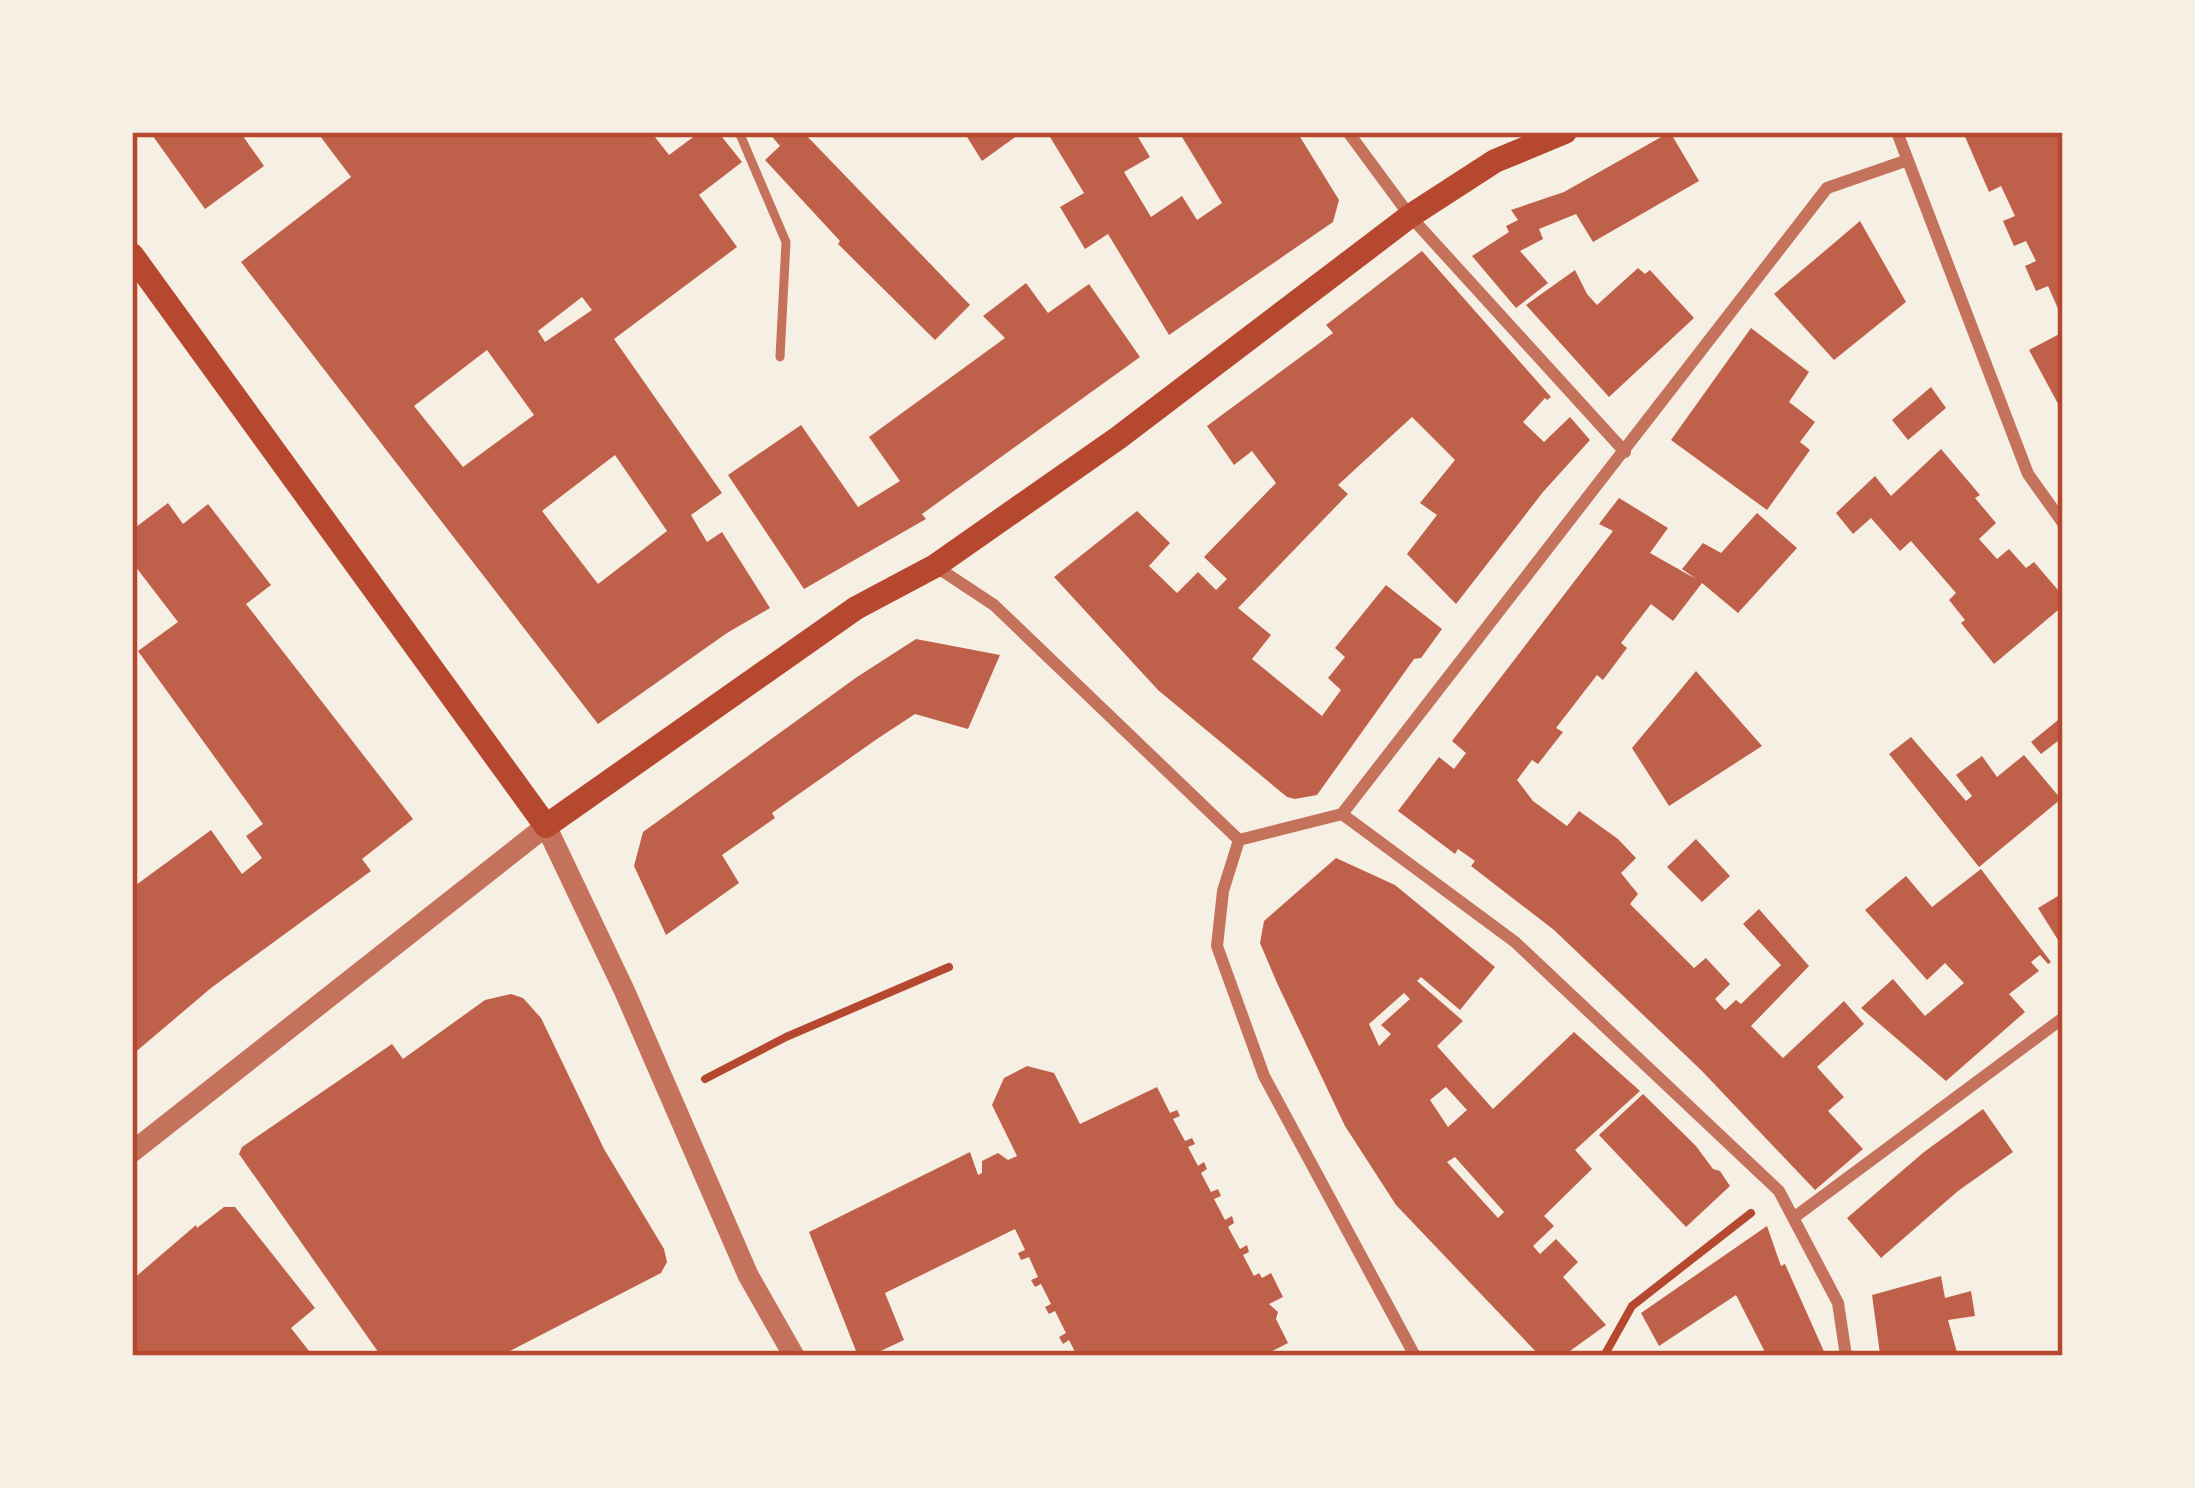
<svg xmlns="http://www.w3.org/2000/svg" width="2195" height="1488" font-family="Arial,sans-serif">
<style>
.building{fill:#bf614a;fill-rule:evenodd}
.lines{fill:none;stroke-linecap:round;stroke-linejoin:round}
.path{stroke:#b5482f;stroke-width:8}
.service{stroke:#c5725c;stroke-width:9}
.minor{stroke:#c5725c;stroke-width:12}
.tertiary{stroke:#c5725c;stroke-width:21}
.secondary{stroke:#b5482f;stroke-width:24}
.neatline{fill:none;stroke:#b5482f;stroke-width:4.5}
</style>
<rect width="100%" height="100%" fill="#f6efe4"/>
<g class="building">
<polygon points="150,132 240,132 264,166 205,209"/>
<path d="M317,132H651L669,155L700,132H718L742,162L699,195L737,247L614,339L722,493L691,515L707,542L722,532L770,608L727,633L598,724L241,262L351,177ZM582,297L592,310L545,342L538,331ZM487,350L534,415L463,467L414,406ZM615,455L667,531L598,584L542,511Z"/>
<polygon points="768,132 803,132 970,305 935,340 838,244 840,241 765,160 780,146"/>
<polygon points="964,132 1022,132 982,161"/>
<polygon points="1047,132 1135,132 1150,157 1124,172 1151,217 1182,196 1197,220 1222,203 1179,132 1297,132 1339,200 1333,222 1169,335 1108,234 1085,249 1060,207 1084,193"/>
<polygon points="1670,132 1699,181 1593,242 1576,214 1539,229 1543,239 1520,251 1548,283 1516,308 1472,256 1509,232 1506,226 1518,220 1511,210 1564,192"/>
<polygon points="1963,132 2063,132 2063,320 2048,286 2036,291 2025,266 2036,261 2026,241 2014,246 2003,221 2015,216 2001,186 1989,192"/>
<polygon points="1860,221 1906,302 1834,360 1774,294"/>
<polygon points="1422,251 1551,397 1547,400 1545,398 1523,422 1544,442 1570,417 1590,440 1543,492 1456,604 1407,554 1437,515 1420,503 1455,460 1412,417 1338,485 1348,494 1238,608 1271,635 1252,659 1322,716 1341,690 1328,678 1345,657 1335,648 1386,585 1442,629 1421,658 1414,659 1317,795 1295,799 1287,797 1158,690 1054,577 1137,511 1170,543 1149,566 1177,593 1198,572 1216,590 1227,579 1204,557 1276,483 1252,451 1234,465 1207,426 1333,333 1326,325"/>
<polygon points="1638,268 1645,274 1650,270 1694,318 1609,397 1526,305 1575,270 1587,294 1597,305"/>
<polygon points="1026,283 1048,313 1089,284 1140,357 922,514 926,519 804,589 728,475 801,425 858,507 900,481 869,437 1005,338 983,316"/>
<polygon points="1751,328 1809,372 1789,402 1815,422 1800,442 1810,450 1767,510 1671,440"/>
<polygon points="2063,332 2063,413 2029,350"/>
<polygon points="1931,387 1946,408 1908,440 1892,420"/>
<polygon points="1941,449 1980,495 1975,498 1996,523 1979,539 1997,559 2009,549 2026,568 2034,562 2063,596 2063,606 1994,664 1961,623 1965,620 1949,600 1956,593 1911,541 1900,551 1871,518 1853,534 1836,513 1875,476 1891,496"/>
<polygon points="1619,498 1668,528 1650,553 1696,579 1682,569 1703,543 1721,553 1757,513 1797,548 1738,613 1702,583 1673,621 1651,604 1621,643 1627,648 1603,680 1597,675 1556,728 1563,732 1538,764 1532,760 1517,780 1533,801 1567,826 1579,811 1618,839 1636,858 1621,873 1638,894 1630,904 1694,968 1706,958 1730,984 1715,999 1725,1010 1736,1000 1741,1004 1781,965 1743,924 1759,909 1809,966 1751,1026 1783,1058 1844,1001 1864,1024 1817,1067 1844,1097 1828,1111 1863,1149 1815,1190 1701,1070 1554,930 1471,866 1475,861 1458,849 1455,854 1398,811 1439,757 1454,769 1466,753 1452,741 1613,531 1599,524"/>
<polygon points="168,503 183,524 208,504 271,585 246,604 413,819 362,859 371,871 211,988 132,1055 132,879 136,885 211,830 242,874 262,858 246,836 263,824 138,651 178,622 132,562 132,530"/>
<polygon points="916,639 1000,655 968,729 915,714 877,739 772,813 775,818 722,855 739,883 666,935 634,866 643,832 857,677"/>
<polygon points="1696,671 1762,746 1669,806 1632,748"/>
<polygon points="2063,716 2063,737 2041,754 2031,742"/>
<polygon points="1911,737 1966,801 1972,796 1956,775 1982,756 1997,777 2024,755 2061,799 1979,867 1889,754"/>
<polygon points="1696,839 1730,876 1702,902 1667,867"/>
<path d="M1336,858L1395,885L1495,967L1460,1010L1421,977L1417,981L1463,1021L1437,1046L1493,1109L1574,1032L1640,1091L1575,1150L1592,1169L1544,1216L1554,1226L1533,1246L1540,1254L1556,1239L1578,1262L1563,1277L1606,1325L1563,1356H1540L1396,1205L1345,1126L1277,983L1260,943L1264,921ZM1404,993L1410,999L1381,1025L1391,1034L1379,1046L1369,1024ZM1446,1087L1467,1110L1448,1127L1430,1100ZM1455,1157L1504,1212L1498,1218L1447,1162Z"/>
<polygon points="1981,869 2051,962 2048,964 2040,955 2031,962 2039,971 2009,994 2025,1012 1946,1081 1861,1008 1893,979 1925,1016 1964,983 1945,963 1927,980 1865,910 1906,876 1932,907"/>
<polygon points="2063,893 2063,948 2038,908"/>
<polygon points="511,994 523,998 541,1018 604,1149 664,1249 667,1262 661,1273 500,1356 381,1356 239,1154 242,1147 392,1044 403,1059 485,1000"/>
<polygon points="1027,1066 1054,1073 1080,1124 1157,1087 1170,1113 1177,1110 1180,1116 1173,1119 1185,1141 1192,1138 1195,1144 1188,1147 1198,1166 1204,1162 1207,1169 1201,1173 1211,1192 1218,1189 1221,1196 1214,1199 1225,1220 1232,1216 1234,1223 1228,1227 1240,1249 1247,1245 1249,1252 1243,1255 1254,1276 1259,1273 1262,1278 1271,1273 1283,1297 1269,1304 1278,1312 1276,1319 1288,1343 1263,1356 1077,1356 1069,1340 1063,1344 1059,1337 1066,1333 1055,1311 1049,1314 1045,1307 1051,1304 1041,1284 1035,1287 1031,1280 1038,1277 1029,1257 1021,1260 1018,1253 1025,1250 1015,1229 885,1293 904,1340 870,1356 858,1356 809,1232 970,1152 978,1175 982,1173 982,1161 998,1153 1008,1160 1017,1156 992,1105 1004,1078"/>
<polygon points="1643,1094 1696,1146 1713,1169 1720,1171 1730,1186 1686,1227 1599,1135"/>
<polygon points="1983,1109 2013,1152 1958,1191 1881,1258 1847,1218 1924,1152"/>
<polygon points="224,1207 235,1207 315,1308 291,1328 313,1356 132,1356 132,1280 196,1225 197,1228"/>
<polygon points="1767,1226 1781,1266 1785,1264 1826,1356 1767,1356 1736,1295 1659,1346 1641,1313"/>
<polygon points="1941,1276 1945,1298 1971,1291 1975,1316 1948,1320 1958,1356 1880,1354 1872,1295"/>
</g>
<g class="lines">
<g class="path">
<polyline points="705,1079 786,1037 949,967"/>
<polyline points="1604,1356 1632,1306 1751,1213"/>
</g>
<polyline class="service" points="739,132 786,242 780,357"/>
<g class="minor">
<polyline points="1348,132 1410,216 1625,452"/>
<polyline points="1897,132 2028,474 2063,523"/>
<polyline points="935,566 994,605 1239,840"/>
<polyline points="1342,814 1515,942 1779,1191 1838,1303 1846,1356"/>
<polyline points="1239,840 1342,814 1827,188 1905,161"/>
<polyline points="1239,840 1223,891 1217,946 1264,1076 1415,1356"/>
<polyline points="1796,1216 2063,1018"/>
</g>
<polyline class="tertiary" points="132,1152 546,826 625,992 748,1275 794,1356"/>
<polyline class="secondary" points="132,255 546,826 856,608 935,566 1118,438 1410,216 1495,161 1565,132"/>
</g>
<rect width="2195" height="1488" fill="none" stroke="#f6efe4" stroke-width="270"/>
<rect x="135" y="135" width="1925" height="1218" class="neatline"/>
</svg>
